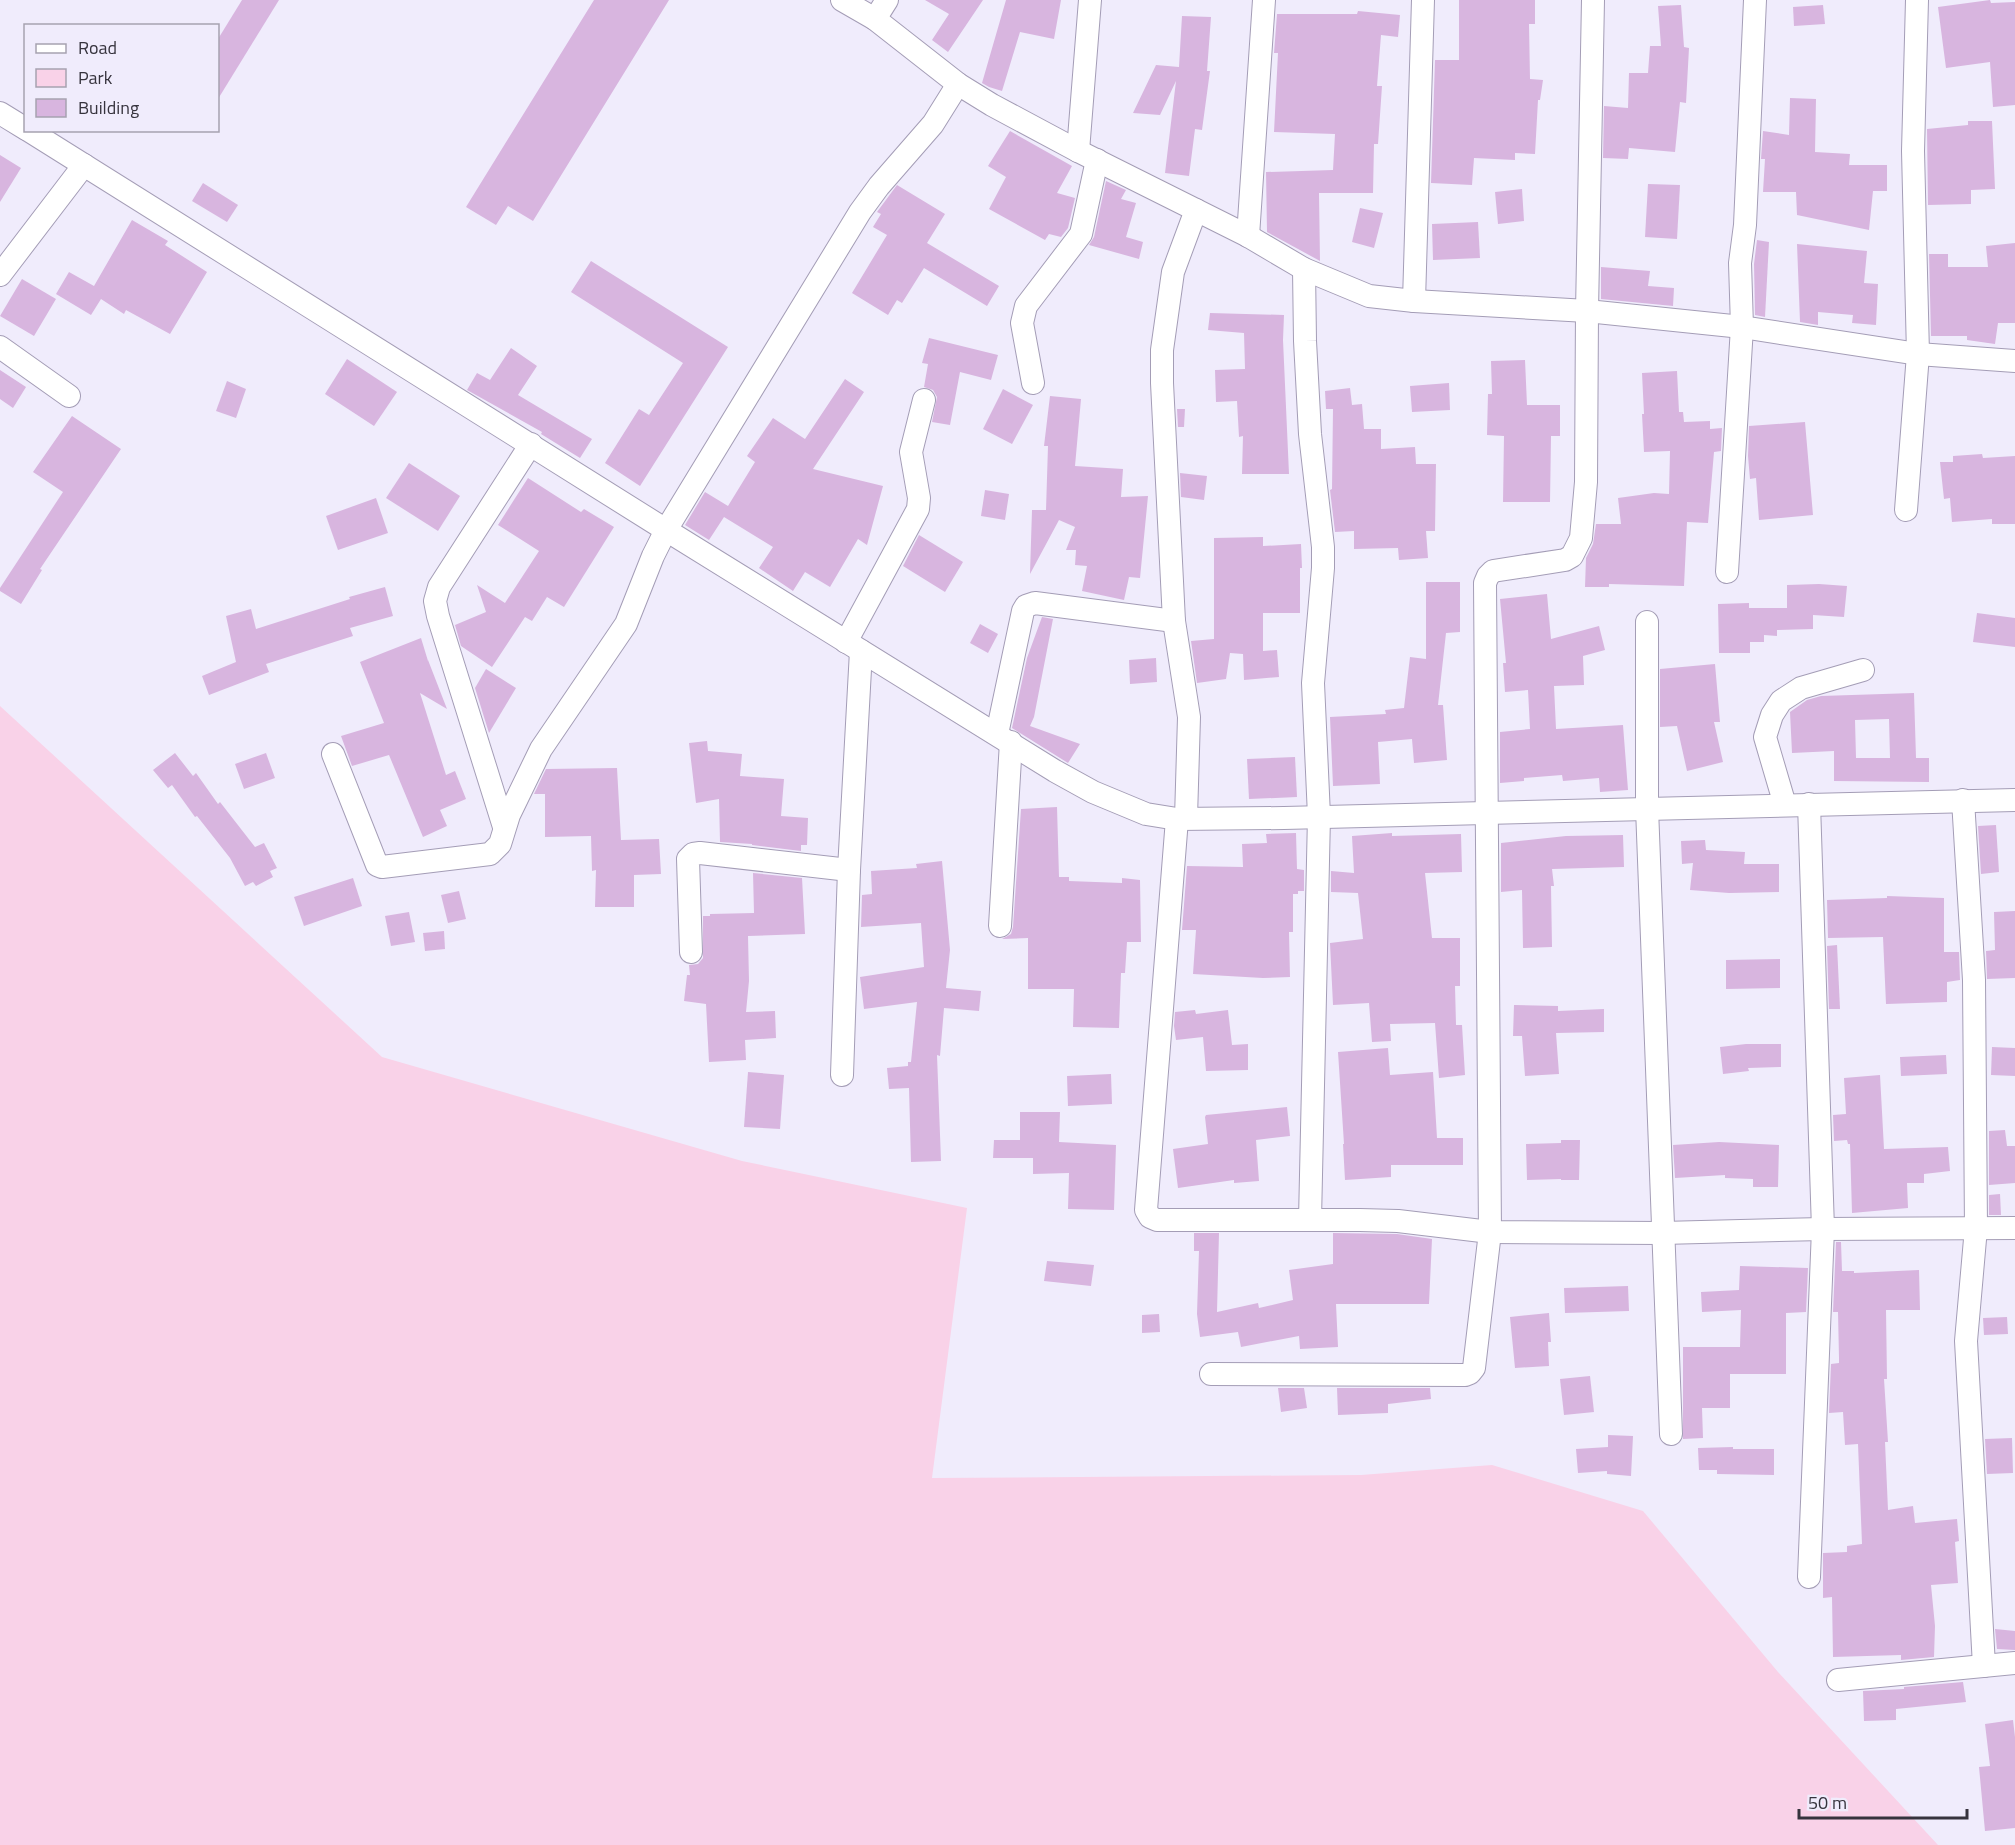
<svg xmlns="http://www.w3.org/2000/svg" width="2015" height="1845" font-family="'Titillium Web',sans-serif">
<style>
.green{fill:#f9d2e8}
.building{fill:#d8b5df;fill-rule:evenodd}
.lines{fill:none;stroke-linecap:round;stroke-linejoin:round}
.street-casing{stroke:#a49db6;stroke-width:24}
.street{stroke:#fff;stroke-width:22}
</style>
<rect width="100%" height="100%" fill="#f0ecfc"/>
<polygon class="green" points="0,706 382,1057 742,1161 967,1208 932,1478 1361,1475 1492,1465 1643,1511 1778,1672 1938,1845 0,1845"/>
<g class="building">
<polygon points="242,0 279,0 218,99 218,39"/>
<polygon points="594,0 669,0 533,221 508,206 496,225 466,207"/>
<polygon points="925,0 983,0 948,52 932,40 949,14"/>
<polygon points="1006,0 1061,0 1054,39 1020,32 1002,91 989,87 982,83"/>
<polygon points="1459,0 1535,0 1535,24 1529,24 1530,79 1543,80 1540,100 1538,100 1535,154 1515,153 1515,160 1474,158 1472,185 1431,183 1435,60 1459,60"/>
<polygon points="1990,0 1991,3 2015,2 2015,105 1993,107 1990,62 1946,68 1938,7"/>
<polygon points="1681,5 1684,47 1689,48 1686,103 1680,102 1675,152 1629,148 1628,159 1603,158 1604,106 1628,108 1629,73 1648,73 1650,46 1661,46 1658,6"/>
<polygon points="1823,5 1825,24 1794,26 1793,7"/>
<polygon points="1358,11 1400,15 1398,37 1381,35 1377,86 1382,86 1378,144 1374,144 1373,193 1319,193 1320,261 1267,232 1266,172 1333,170 1335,134 1274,132 1278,53 1274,53 1277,14 1357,14"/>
<polygon points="1182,16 1211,17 1207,71 1210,71 1202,130 1195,129 1189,176 1165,173 1176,81 1160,115 1133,113 1156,65 1179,67"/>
<polygon points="1790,98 1816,99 1815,152 1850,154 1849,165 1887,165 1887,191 1873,191 1869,230 1797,215 1796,192 1763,192 1765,159 1761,159 1763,131 1789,135"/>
<polygon points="1968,121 1992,121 1995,189 1971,190 1971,204 1928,205 1927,129 1968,125"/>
<polygon points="1010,131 1072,166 1057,193 1075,198 1068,228 1061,237 1049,234 1045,240 989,209 1006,177 988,166"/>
<polygon points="0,155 21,168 0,202"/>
<polygon points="1106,181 1126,190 1121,199 1136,203 1126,237 1143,242 1139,259 1089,245 1094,237"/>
<polygon points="203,183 238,205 227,222 192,201"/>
<polygon points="1648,184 1680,185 1677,239 1645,237"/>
<polygon points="897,185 945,214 927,243 999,286 987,306 924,268 902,303 897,300 888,315 852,293 887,235 873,227 881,214 877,212"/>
<polygon points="1522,189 1524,221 1498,224 1495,192"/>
<polygon points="1360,208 1383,213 1374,248 1352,242"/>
<polygon points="132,220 168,241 165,245 207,272 170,334 126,310 124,314 101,299 91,315 56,294 69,272 94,286"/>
<polygon points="1478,222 1480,258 1433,260 1432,224"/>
<polygon points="1757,240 1769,242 1765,317 1755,315 1754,264"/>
<polygon points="2015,243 2015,323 1998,323 1995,344 1967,340 1967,336 1931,336 1929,254 1948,254 1948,267 1988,267 1986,246"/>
<polygon points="1797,244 1867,251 1864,283 1878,284 1876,325 1852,323 1853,315 1818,312 1818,325 1800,322"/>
<polygon points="591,261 728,347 640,486 605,463 639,409 649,415 683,363 571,292"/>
<polygon points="1601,267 1650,271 1648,286 1674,288 1673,306 1601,299"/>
<polygon points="22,279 56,299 34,336 0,316"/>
<polygon points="1210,313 1284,315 1283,340 1289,474 1242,474 1243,436 1239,437 1237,401 1216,402 1215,370 1245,369 1244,333 1208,330"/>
<polygon points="929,338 998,355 991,380 960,372 950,425 932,422 937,397 933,390 924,387 928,364 922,363"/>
<polygon points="511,348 537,366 518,395 592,439 580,458 541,434 542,432 467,390 477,373 490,380"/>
<polygon points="347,359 397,392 374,426 325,394"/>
<polygon points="1525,360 1527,405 1560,405 1560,436 1551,436 1550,502 1503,502 1504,436 1487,435 1488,394 1492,394 1491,361"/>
<polygon points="0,370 26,387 13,408 0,399"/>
<polygon points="1677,371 1679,412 1683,412 1684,422 1710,421 1710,429 1722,428 1721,451 1714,452 1708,523 1687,522 1684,586 1609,584 1609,587 1585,587 1586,558 1593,544 1596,524 1621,524 1618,498 1654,493 1669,494 1670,451 1644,452 1642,414 1644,414 1642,373"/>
<polygon points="845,379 864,392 813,469 883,486 867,545 858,539 830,587 805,572 793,591 759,568 773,547 724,517 709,540 685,525 705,492 728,506 755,462 747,456 773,418 805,439"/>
<polygon points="227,381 246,389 236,418 216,411"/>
<polygon points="1449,383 1450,410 1412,412 1410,386"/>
<polygon points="1350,388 1352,405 1362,404 1364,429 1381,429 1381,449 1415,447 1416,464 1436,464 1435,531 1426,531 1428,558 1399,560 1398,548 1354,549 1354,531 1335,532 1330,490 1332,489 1333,409 1326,409 1325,391"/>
<polygon points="1003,389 1033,405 1012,444 983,429"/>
<polygon points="1050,396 1081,399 1075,466 1123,469 1121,497 1148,496 1140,578 1129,577 1124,600 1082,591 1087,566 1075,565 1076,550 1066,550 1075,527 1059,520 1030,574 1032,510 1046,510 1048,446 1044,446"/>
<polygon points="1177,409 1185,409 1184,427 1178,427"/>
<polygon points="72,416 121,449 40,569 42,570 21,604 0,591 0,588 63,492 33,472"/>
<polygon points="1805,422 1813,515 1759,520 1756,478 1750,479 1748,456 1749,426"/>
<polygon points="1982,454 1983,458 2015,456 2015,524 1992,524 1992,519 1952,522 1950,498 1944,499 1940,462 1953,462 1953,456"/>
<polygon points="409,463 460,496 438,531 386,498"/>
<polygon points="1180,473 1207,476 1204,500 1181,497"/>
<polygon points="528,478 581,512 584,509 614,527 564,607 547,597 532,621 525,617 492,667 461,646 455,625 486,612 477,585 505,603 539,551 498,525"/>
<polygon points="985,490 1009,494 1005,520 981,516"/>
<polygon points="376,498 388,533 338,550 326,516"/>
<polygon points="919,535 963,562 945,592 903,566"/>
<polygon points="1263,537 1263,546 1301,544 1302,568 1300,568 1300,613 1263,613 1263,651 1277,650 1279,677 1244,680 1243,654 1230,653 1226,679 1197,683 1191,641 1214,639 1214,538"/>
<polygon points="1426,582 1460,582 1460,632 1446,633 1438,705 1443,705 1447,760 1414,763 1412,739 1378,742 1380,784 1333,786 1330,717 1386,714 1385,710 1404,708 1410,657 1426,659"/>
<polygon points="1819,584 1847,586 1844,617 1813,615 1813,629 1777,630 1777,636 1764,635 1764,642 1750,642 1750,653 1719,653 1718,604 1749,603 1749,608 1787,608 1787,585"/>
<polygon points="385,587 393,616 350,628 353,636 266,664 269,672 209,695 202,676 236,662 226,616 251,609 256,629 350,599 349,597"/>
<polygon points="1547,594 1551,639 1599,626 1605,650 1583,656 1584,685 1554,686 1556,729 1623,725 1628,790 1600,792 1599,778 1563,781 1562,775 1524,778 1524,781 1500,783 1500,732 1530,729 1528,690 1505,692 1503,663 1506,663 1500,599"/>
<polygon points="1977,613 2015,618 2015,647 1973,642"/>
<polygon points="1042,617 1053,619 1034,717 1030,726 1080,744 1068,763 1012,728 1027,658"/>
<polygon points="980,624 998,634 988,653 970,643"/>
<polygon points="421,638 428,661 428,660 447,709 420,693 446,775 455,771 466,799 440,810 447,826 423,837 389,755 352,766 341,736 384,723 360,662"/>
<polygon points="1156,658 1157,682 1130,684 1129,660"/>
<polygon points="1715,664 1720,722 1714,722 1723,762 1687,771 1677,726 1660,727 1660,669"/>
<polygon points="486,669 516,688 489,733 475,688"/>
<path d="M1914,693L1916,758H1929V782L1834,781V751L1792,753L1790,712L1807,700L1821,696ZM1889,719L1890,758H1856L1855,720Z"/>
<polygon points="707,741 708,751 742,754 740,776 784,779 781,816 808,818 807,845 801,845 801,851 752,845 752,844 720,842 719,799 696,803 689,743"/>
<polygon points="175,753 193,776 196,773 218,804 220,802 255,847 264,843 277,868 270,871 273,877 256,886 253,882 245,886 230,858 197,816 195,817 172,785 168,788 153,770"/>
<polygon points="266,753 275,778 244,789 235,764"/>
<polygon points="1295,757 1297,797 1249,799 1247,759"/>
<polygon points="617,768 621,840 659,839 661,874 634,875 634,907 595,907 596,870 592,871 591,836 545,837 545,794 534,794 546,769"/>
<polygon points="1057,807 1059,877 1069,877 1069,881 1122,883 1122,878 1140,880 1141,942 1127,942 1125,973 1121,973 1119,1028 1073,1027 1074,989 1028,989 1028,938 1002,939 1011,934 1013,927 1021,809"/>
<polygon points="1996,825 1999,872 1981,874 1978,826"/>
<polygon points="1296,833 1297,869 1304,870 1304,891 1298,891 1298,894 1293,894 1293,932 1289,932 1290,977 1263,978 1193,974 1196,930 1182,930 1187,866 1243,867 1242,844 1267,843 1266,834"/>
<polygon points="1392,833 1392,836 1461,834 1462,872 1425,873 1432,938 1460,938 1460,986 1455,986 1456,1025 1462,1025 1465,1075 1439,1078 1435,1023 1390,1024 1391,1041 1372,1042 1369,1003 1333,1005 1330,943 1363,939 1358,893 1331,892 1331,871 1354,873 1352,836"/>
<polygon points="1623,835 1624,867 1552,869 1554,886 1551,886 1552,947 1523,948 1522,890 1501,892 1501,843 1566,836"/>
<polygon points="1705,840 1706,850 1745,852 1744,864 1779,864 1779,892 1729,893 1690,890 1693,863 1682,864 1681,841"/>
<polygon points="942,861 950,950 946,988 981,991 979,1011 944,1008 940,1056 937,1055 941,1161 911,1162 909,1088 889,1089 887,1068 908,1066 908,1062 911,1062 917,1002 864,1009 860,977 924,967 921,923 861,927 862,895 872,894 871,871 917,868 916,864"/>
<polygon points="753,873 802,878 805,934 748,936 749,981 746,1012 775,1011 776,1038 745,1040 746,1060 709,1062 706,1004 684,1001 687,975 690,975 689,965 698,964 703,958 703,916 710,916 710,914 754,913"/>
<polygon points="353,878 362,906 304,926 294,897"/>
<polygon points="459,891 466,919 448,923 441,895"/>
<polygon points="1887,896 1944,898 1944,952 1959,952 1960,980 1947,982 1947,1002 1886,1004 1883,937 1828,938 1827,900 1887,898"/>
<polygon points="2015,911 2015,978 1987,979 1986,951 1995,950 1994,912"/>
<polygon points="409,912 415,942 391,946 385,916"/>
<polygon points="444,931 445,949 425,951 423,933"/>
<polygon points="1837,945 1840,1009 1829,1009 1827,946"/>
<polygon points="1780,959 1780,988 1726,989 1726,960"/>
<polygon points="1514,1005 1558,1006 1558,1011 1604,1009 1604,1032 1556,1033 1559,1074 1525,1076 1522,1036 1513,1036"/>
<polygon points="1195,1010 1196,1014 1228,1010 1232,1045 1248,1044 1248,1070 1206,1071 1203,1037 1176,1040 1174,1026 1175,1012"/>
<polygon points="1746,1044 1781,1044 1781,1067 1748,1068 1749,1071 1723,1074 1720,1047"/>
<polygon points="1992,1047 2015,1048 2015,1076 1991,1075"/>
<polygon points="1388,1048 1390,1075 1433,1072 1437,1138 1463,1138 1463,1165 1391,1165 1391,1177 1345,1180 1343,1144 1344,1144 1338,1052"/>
<polygon points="1946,1055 1947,1074 1901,1076 1900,1057"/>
<polygon points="748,1072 784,1075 780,1129 744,1127"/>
<polygon points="1111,1074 1112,1104 1068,1106 1067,1076"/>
<polygon points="1880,1075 1884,1149 1948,1147 1950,1171 1924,1174 1924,1183 1907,1183 1908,1208 1852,1213 1850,1144 1848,1144 1847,1140 1834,1141 1833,1115 1846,1114 1844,1078"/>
<polygon points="1287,1107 1290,1136 1256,1140 1259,1181 1234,1183 1234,1180 1178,1188 1173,1149 1208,1144 1205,1117 1206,1115"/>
<polygon points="1020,1112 1060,1112 1059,1142 1116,1145 1114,1210 1068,1209 1069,1173 1033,1174 1033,1158 993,1158 994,1140 1020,1140"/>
<polygon points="2005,1130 2007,1146 2015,1146 2015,1183 1989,1185 1989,1131"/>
<polygon points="1561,1140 1580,1140 1579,1180 1561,1180 1561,1179 1527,1180 1526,1144 1561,1143"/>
<polygon points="1719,1142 1779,1145 1778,1187 1753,1187 1753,1179 1725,1178 1725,1175 1675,1178 1673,1145"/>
<polygon points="2000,1194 2001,1215 1989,1215 1989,1195"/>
<polygon points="1194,1233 1219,1233 1217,1312 1258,1303 1259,1308 1293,1300 1289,1270 1333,1264 1333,1233 1397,1234 1432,1239 1429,1304 1336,1304 1338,1347 1300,1349 1299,1336 1241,1347 1238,1332 1200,1337 1197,1314 1199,1251 1194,1251"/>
<polygon points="1836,1242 1841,1242 1842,1271 1854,1271 1854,1273 1919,1270 1920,1310 1886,1310 1887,1379 1884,1379 1888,1442 1885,1442 1888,1510 1913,1506 1915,1523 1957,1519 1959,1541 1955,1542 1958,1583 1931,1585 1935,1626 1934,1657 1901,1660 1901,1655 1833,1657 1832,1597 1823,1598 1823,1553 1847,1552 1847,1546 1862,1544 1858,1444 1845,1445 1843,1412 1829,1413 1831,1364 1839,1363 1839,1358 1838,1312 1833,1312"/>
<polygon points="1047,1261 1094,1265 1091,1286 1044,1281"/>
<polygon points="1740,1266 1808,1268 1806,1312 1786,1313 1786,1374 1730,1374 1730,1408 1702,1408 1703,1438 1683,1439 1683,1347 1740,1347 1741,1310 1702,1312 1701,1292 1739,1290"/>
<polygon points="1628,1286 1629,1311 1565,1313 1564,1288"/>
<polygon points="1549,1313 1551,1342 1548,1342 1549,1366 1515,1368 1510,1317"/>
<polygon points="1159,1314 1160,1332 1142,1333 1142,1315"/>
<polygon points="2007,1317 2008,1334 1984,1335 1983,1318"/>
<polygon points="1590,1376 1594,1412 1564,1415 1560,1379"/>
<polygon points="1278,1388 1304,1388 1307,1408 1281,1412"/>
<polygon points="1337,1388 1430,1388 1431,1399 1388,1404 1388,1413 1338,1415"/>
<polygon points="1608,1435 1633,1436 1631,1476 1607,1474 1607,1471 1578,1473 1576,1449 1608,1447"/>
<polygon points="2012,1438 2013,1473 1987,1474 1985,1439"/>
<polygon points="1733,1447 1733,1449 1774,1449 1774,1475 1717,1474 1717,1470 1699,1470 1698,1448"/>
<polygon points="1995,1629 2015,1631 2015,1650 1997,1649"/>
<polygon points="1963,1682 1966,1702 1896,1709 1896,1720 1864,1721 1863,1691 1904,1689 1904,1687"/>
<polygon points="2013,1720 2015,1737 2015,1828 1985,1831 1979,1767 1990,1766 1985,1724"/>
</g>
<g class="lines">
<defs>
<g id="street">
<polyline points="842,0 875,19 958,84 992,105 1078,151 1248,236 1304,269 1369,296 1414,301 1587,311 1742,327 1918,354 2015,361"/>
<polyline points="875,19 887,0"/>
<polyline points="0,113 26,129"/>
<polyline points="28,130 666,530 1055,771 1093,792 1146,814 1177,819 1284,818 2015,800"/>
<polyline points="1078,151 1090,0"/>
<polyline points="1248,236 1264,0"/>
<polyline points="1304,269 1305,341 1310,434 1323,547 1323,568 1313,683 1319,816 1310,1220"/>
<polyline points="0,275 84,165"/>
<polyline points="1414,301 1423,0"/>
<polyline points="0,347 69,396"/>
<polyline points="1033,383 1022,323 1026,306 1081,234 1097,160"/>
<polyline points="1906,510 1918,354 1913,151 1917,0"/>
<polyline points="1727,572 1742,327 1740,263 1745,225 1755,0"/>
<polyline points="1647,622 1647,808 1671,1434"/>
<polyline points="846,642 918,509 919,498 911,452 924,400"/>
<polyline points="997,734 1023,611 1026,606 1035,603 1174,621"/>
<polyline points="333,754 377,865 382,867 490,854 500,844 509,815 541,749 626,624 653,556 666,530 860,212 879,186 933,124 958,84"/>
<polyline points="1963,800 1974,980 1976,1228 1966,1341 1984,1666"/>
<polyline points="1809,804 1823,1229 1809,1577"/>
<polyline points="1785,805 1765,737 1772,715 1781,701 1801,688 1863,670"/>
<polyline points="1186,818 1189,717 1174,621 1162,383 1162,350 1173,272 1196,210"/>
<polyline points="1177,819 1146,1210 1150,1217 1157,1220 1360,1220 1398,1221 1490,1232 1662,1233 1823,1229 2015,1228"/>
<polyline points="504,827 438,616 435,601 439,587 531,444"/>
<polyline points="1000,926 1011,742"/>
<polyline points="691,952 688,859 693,854 700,853 849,870"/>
<polyline points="842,1075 849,870 861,651"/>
<polyline points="1211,1374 1465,1375 1470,1373 1474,1368 1490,1232 1485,583 1488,576 1493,571 1565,560 1572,556 1581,538 1586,482 1587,311 1593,0"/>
<polyline points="1838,1680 2015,1663"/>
</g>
</defs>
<use href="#street" class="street-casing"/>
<use href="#street" class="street"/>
</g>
<rect x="24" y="24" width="195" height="108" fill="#f0ecfc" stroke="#a6a2b0" stroke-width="1.5"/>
<rect x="36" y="44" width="30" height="9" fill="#ffffff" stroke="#a6a2b0" stroke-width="1.5"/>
<text x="78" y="54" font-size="18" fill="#36333d">Road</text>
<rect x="36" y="69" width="30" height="18" fill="#f9d2e8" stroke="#a6a2b0" stroke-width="1.5"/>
<text x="78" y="84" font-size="18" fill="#36333d">Park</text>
<rect x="36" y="99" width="30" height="18" fill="#d8b5df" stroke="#a6a2b0" stroke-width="1.5"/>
<text x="78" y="114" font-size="18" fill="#36333d">Building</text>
<path d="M1799 1809v9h168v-9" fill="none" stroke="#36333d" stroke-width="3"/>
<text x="1808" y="1809" font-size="18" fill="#36333d" stroke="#f0ecfc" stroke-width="4.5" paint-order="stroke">50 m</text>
</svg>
